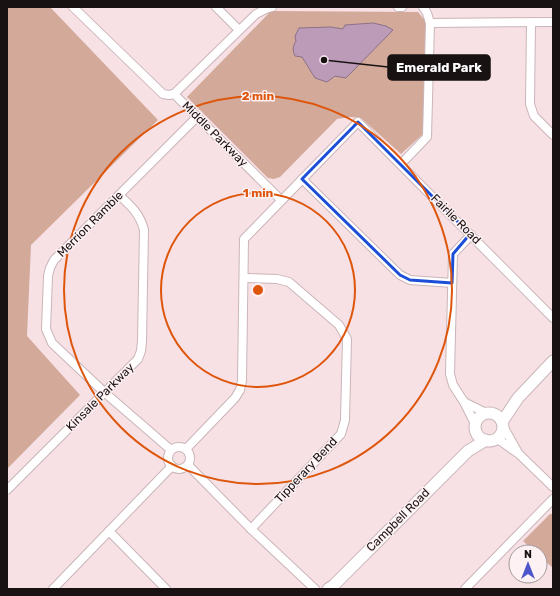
<svg xmlns="http://www.w3.org/2000/svg" width="560" height="596" font-family="Rubik,sans-serif">
<style>
.green{fill:#d3a999}
.water{fill:#bc9bb9;stroke:#8b7287}
.lines{fill:none;stroke-linecap:round;stroke-linejoin:round}
.street-casing{stroke:#cab5b9;stroke-width:10}
.secondary-casing{stroke:#cab5b9;stroke-width:13}
.street{stroke:#fff;stroke-width:8}
.secondary{stroke:#fff;stroke-width:11}
.marked{fill:none;stroke:#1d4ed8;stroke-width:3;stroke-linejoin:round}
.ring{fill:none;stroke:#de550c;stroke-width:2}
.labels{text-anchor:middle;stroke-width:3;stroke-linejoin:round;paint-order:stroke}
.street-label{font-size:12px;fill:#191213;stroke:#fef1f3}
.centre{fill:#de550c;stroke:#fef1f3;stroke-width:2}
.ring-label{font-size:12px;text-anchor:middle;font-weight:bold;fill:#de550c;stroke:#fef1f3;stroke-width:3;stroke-linejoin:round;paint-order:stroke}
.leader{fill:none;stroke:#191213;stroke-width:1.5}
.callout-dot{fill:#191213;stroke:#fef1f3;stroke-width:1.5}
.callout{fill:#191213;stroke:#191213;stroke-width:1.5}
.callout-label{font-size:13px;text-anchor:middle;font-weight:bold;fill:#fff}
</style>
<rect width="100%" height="100%" fill="#f7e1e5"/>
<g class="green">
<polygon points="7,7 50,7 158,120 31,245 27,336 80,395 7,469"/>
<polygon points="271,11 418,12 427,23 423,134 401,154 361,118 351,117 337,119 280,177 274,179 268,178 187,97"/>
<polygon points="550,514 553,514 553,568 540,556 540,552 535,552 523,541"/>
</g>
<path class="water" d="M373,23L386,26L393,30L346,78L335,76L327,82L315,78L302,57L295,56C292,50 293,46 296,41L295,36L299,28L331,27L343,29L345,25Z"/>
<g class="lines">
<defs>
<g id="street">
<polyline points="73,7 163,94 169,95 174,94"/>
<polyline points="216,7 239,30"/>
<polyline points="398,7 402,7"/>
<polyline points="430,23 553,22"/>
<polyline points="531,23 530,104 534,116 553,135"/>
<polyline points="174,94 281,200"/>
<polyline points="174,94 256,14 268,8 272,7"/>
<polyline points="401,164 427,137 430,23 427,13 423,7"/>
<polyline points="302,179 400,275 410,280 452,283"/>
<polyline points="471,235 453,254 450,374 453,385 464,402 475,424"/>
<polyline points="244,278 277,279 289,282 339,325 347,339 345,420 341,434 251,529"/>
<polyline points="464,402 486,413"/>
<polyline points="503,426 517,451"/>
<polyline points="496,438 519,454 553,487"/>
<circle cx="179" cy="458" r="11"/>
<polyline points="186,449 235,398 240,390 242,381 244,239 358,122 553,318"/>
<polyline points="171,450 104,392 52,343 46,329 48,276 50,268 54,260 197,117"/>
<polyline points="188,465 251,529 315,589"/>
<path d="M7,490L138,359L141,351L142,341L144,230C140,214 131,206 119,195"/>
<polyline points="109,531 166,589"/>
<polyline points="53,589 172,466"/>
<polyline points="465,589 553,499"/>
</g>
<g id="secondary">
<circle cx="489" cy="427" r="14"/>
<polyline points="502,422 518,398 553,361"/>
<polyline points="328,589 334,585 468,451 486,440"/>
</g>
</defs>
<use href="#street" class="street-casing"/>
<use href="#secondary" class="secondary-casing"/>
<use href="#street" class="street"/>
<use href="#secondary" class="secondary"/>
</g>
<path class="marked" d="M358,122L470,234L453,254L452,283L410,280L400,275L302,179Z"/>
<g class="ring">
<circle cx="258" cy="290" r="97"/>
<circle cx="258" cy="290" r="194"/>
</g>
<g class="labels">
<g class="street-label">
<text transform="translate(215 134) rotate(45)" y="4">Middle Parkway</text>
<text transform="translate(456 219) rotate(45)" y="4">Fairlie Road</text>
<text transform="translate(90 224) rotate(-45)" y="4">Merrion Ramble</text>
<text transform="translate(100 397) rotate(-45)" y="4">Kinsale Parkway</text>
<text transform="translate(306 470) rotate(-47)" y="4">Tipperary Bend</text>
<text transform="translate(398 520) rotate(-45)" y="4">Campbell Road</text>
</g>
</g>
<circle cx="258" cy="290" r="6" class="centre"/>
<g class="ring-label">
<text x="258" y="100">2 min</text>
<text x="258" y="197">1 min</text>
</g>
<path class="leader" d="M324 60L388 67"/>
<circle class="callout-dot" cx="324" cy="60" r="4"/>
<rect class="callout" x="388" y="55" width="102" height="25" rx="4"/>
<g class="callout-label">
<text x="439" y="72">Emerald Park</text>
</g>
<rect width="560" height="596" fill="none" stroke="#191213" stroke-width="16"/>
<g transform="translate(528 564)"><circle r="19" fill="#fef1f3" stroke="#a29899"/>
<path d="M0-3L7 15L0 10L-7 15Z" fill="#4d55cb"/>
<text y="-6" font-size="11" font-weight="bold" text-anchor="middle" fill="#191213">N</text>
</g>
</svg>
